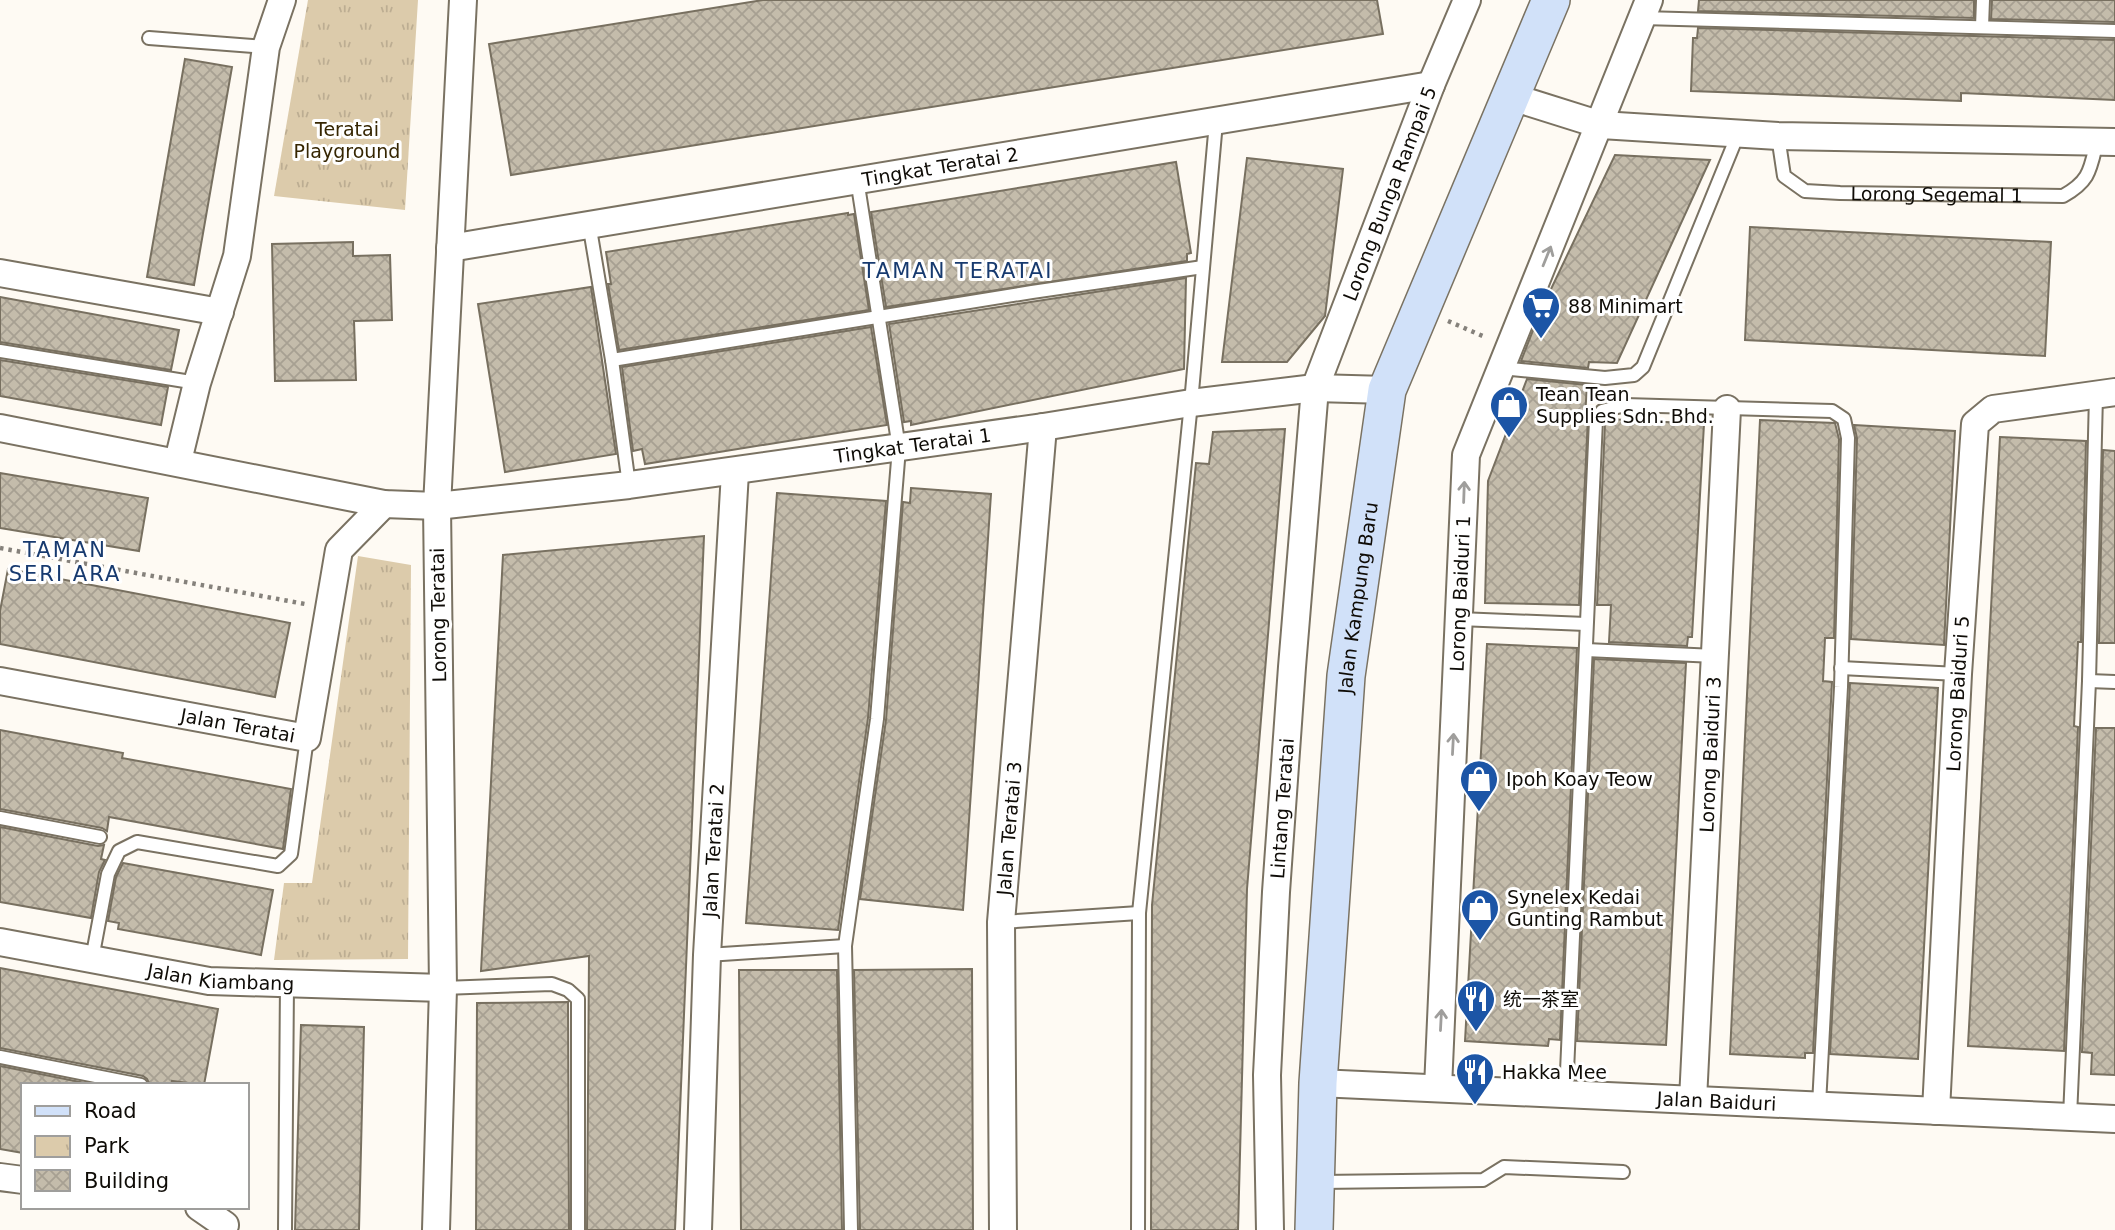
<svg xmlns="http://www.w3.org/2000/svg" width="2115" height="1230" font-family="'DejaVu Sans','Noto Sans SC',sans-serif">
<style>
.park{fill:url(#park-tufts)}
.building{fill:url(#building-cross-hatch);stroke:#787060;stroke-width:2}
.lines{fill:none;stroke-linecap:round;stroke-linejoin:round}
.lane-casing{stroke:#7a7262;stroke-width:16}
.street-casing{stroke:#7a7262;stroke-width:30}
.secondary-casing{stroke:#7a7262;stroke-width:40}
.path{stroke:#85817b;stroke-width:4.5;stroke-dasharray:3.5 5;stroke-linecap:butt}
.lane{stroke:#fff;stroke-width:12}
.street{stroke:#fff;stroke-width:26}
.secondary{stroke:#d1e1f9;stroke-width:37}
.oneway{stroke:#9f9e9c}
.labels{text-anchor:middle;stroke-width:6;stroke-linejoin:round;paint-order:stroke}
.park-label{font-size:19px;fill:#362602;stroke:#fff}
.street-label{font-size:19px;fill:#0f0c07;stroke:#fff}
.poi-label{font-size:19px;fill:#0f0c07;stroke:#fff;text-anchor:start}
.neighbourhood-label{font-size:21px;letter-spacing:2px;fill:#173a6f;stroke:#fff}
</style>
<defs>
<pattern id="park-tufts" width="24" height="20" patternUnits="userSpaceOnUse" patternTransform="scale(1.75)"><rect width="24" height="20" fill="#dccbab"/><path d="M3 7l-1-3M5 7V3M7 7l1-3M15 17l-1-3M17 17v-4M19 17l1-3" fill="none" stroke="#bcad92"/></pattern>
<pattern id="building-cross-hatch" width="8" height="8" patternUnits="userSpaceOnUse" patternTransform="scale(1.75)"><rect width="8" height="8" fill="#c4bcab"/><path d="M0 0l8 8M0 8l8-8" fill="none" stroke="#a7a092"/></pattern>
</defs>
<rect width="100%" height="100%" fill="#fefaf3"/>
<g class="park">
<polygon points="308,0 418,0 405,210 274,196"/>
<polygon points="358,556 411,565 408,959 274,960 284,883 312,883"/>
</g>
<g class="building">
<polygon points="763,0 1377,0 1383,34 511,175 489,44"/>
<polygon points="1699,0 1974,0 1974,18 1698,11"/>
<polygon points="1992,0 2115,0 2115,22 1991,19"/>
<polygon points="1698,28 2115,40 2115,100 1961,93 1961,101 1691,91 1693,38 1697,38"/>
<polygon points="185,59 232,67 194,285 147,277"/>
<polygon points="1615,155 1710,160 1617,363 1589,362 1588,368 1521,361 1541,310"/>
<polygon points="1247,158 1343,169 1325,316 1287,362 1222,362"/>
<polygon points="1176,162 1191,253 1187,254 1187,261 886,307 871,212"/>
<polygon points="848,213 848,215 854,214 869,310 619,350 608,284 611,284 606,252"/>
<polygon points="1750,227 2051,242 2045,356 1745,340"/>
<polygon points="353,242 353,256 390,255 392,320 354,321 356,380 275,381 272,244"/>
<polygon points="1186,278 1184,369 911,425 911,421 904,422 889,324"/>
<polygon points="591,287 616,454 505,472 478,304"/>
<polygon points="0,297 179,330 171,370 0,342"/>
<polygon points="871,327 887,425 645,464 642,449 633,451 622,367"/>
<polygon points="0,360 168,387 161,425 0,396"/>
<polygon points="1527,379 1587,385 1585,417 1588,417 1579,605 1485,603 1488,481"/>
<polygon points="1607,419 1704,424 1692,637 1688,637 1687,646 1609,642 1611,605 1597,605 1605,423"/>
<polygon points="1760,420 1835,423 1839,439 1834,638 1825,638 1823,681 1832,682 1813,1053 1805,1053 1805,1058 1730,1054"/>
<polygon points="1854,425 1955,431 1944,645 1851,639 1857,438"/>
<polygon points="1285,429 1247,889 1238,1230 1151,1230 1152,905 1196,463 1209,464 1213,432"/>
<polygon points="2000,437 2086,441 2081,642 2078,642 2074,726 2078,727 2064,1051 1968,1046"/>
<polygon points="2103,450 2115,451 2115,643 2099,643"/>
<polygon points="0,473 148,498 139,551 0,528"/>
<polygon points="911,488 991,494 963,910 860,899 886,720 903,502 910,503"/>
<polygon points="777,493 886,501 868,718 838,930 746,923"/>
<polygon points="704,536 675,1230 587,1230 589,956 481,971 503,555"/>
<polygon points="8,569 290,623 275,697 0,644 0,611"/>
<polygon points="1487,644 1577,648 1560,1040 1549,1039 1548,1046 1465,1041"/>
<polygon points="1594,659 1686,663 1666,1045 1577,1041"/>
<polygon points="1850,683 1938,688 1918,1059 1830,1054"/>
<polygon points="2096,728 2115,728 2115,1075 2091,1074 2092,1053 2082,1052"/>
<polygon points="0,730 123,753 122,758 291,789 283,849 109,817 107,831 102,828 0,809"/>
<polygon points="0,827 98,846 104,845 101,859 105,860 99,872 91,918 0,902"/>
<polygon points="123,863 273,890 261,955 118,929 119,923 108,921 116,877"/>
<polygon points="0,968 218,1009 204,1085 172,1081 172,1085 150,1085 147,1079 143,1076 0,1048"/>
<polygon points="972,969 973,1230 860,1230 854,970"/>
<polygon points="739,970 837,970 842,1230 741,1230"/>
<polygon points="568,1002 569,1230 476,1230 477,1003"/>
<polygon points="301,1025 364,1027 359,1230 295,1230"/>
<polygon points="0,1066 95,1085 23,1085 23,1153 0,1149"/>
</g>
<g class="lines">
<defs>
<g id="lane">
<polyline points="1642,18 2115,31"/>
<polyline points="1982,27 1983,0"/>
<polyline points="149,38 266,47"/>
<path id="s1" d="M1778,136L1784,176L1805,191L1840,193L2063,196C2090,181 2090,170 2097,141"/>
<polyline points="589,223 612,360 629,485"/>
<polyline points="0,351 197,383"/>
<polyline points="612,360 1032,292 1203,267"/>
<polyline points="1501,368 1605,378 1634,375 1643,367 1738,134"/>
<polyline points="1459,619 1586,624"/>
<polyline points="1586,650 1715,656"/>
<polyline points="1841,668 1958,674"/>
<polyline points="2089,681 2115,682"/>
<polyline points="0,818 100,837"/>
<polyline points="1001,922 1139,913"/>
<polyline points="707,955 845,946"/>
<polyline points="92,959 108,874 119,851 137,842 278,866 291,854 307,738"/>
<polyline points="443,988 552,984 568,990 578,999 578,1230"/>
<polyline points="0,1057 141,1085"/>
<polyline points="1566,1094 1596,420 1602,411 1625,405 1832,411 1844,419 1848,438 1841,687 1819,1105"/>
<polyline points="2070,1117 2089,681 2096,395"/>
<polyline points="1320,1182 1483,1180 1504,1167 1623,1172"/>
<polyline points="285,1230 287,983"/>
<polyline points="851,1230 845,946 877,719 899,448 857,179"/>
<polyline points="1138,1230 1139,913 1191,403 1216,122"/>
</g>
<g id="street">
<polyline points="1512,97 1601,125 1778,136 2115,142"/>
<path id="s2" d="M450,248L1431,85"/>
<polyline points="0,273 220,312"/>
<path id="s3" d="M0,428L384,504L437,506L629,485L1043,427L1191,403L1315,388L1387,390"/>
<polyline points="178,461 197,383 237,256 266,47 282,0"/>
<path id="s4" d="M0,681L307,738L339,550L384,504"/>
<path id="s5" d="M0,942L209,981L443,988"/>
<path id="s6" d="M1318,1083L2115,1119"/>
<path id="s7" d="M1438,1088L1466,455L1649,0"/>
<path id="s8" d="M1693,1100L1727,409"/>
<path id="s9" d="M1936,1111L1958,674L1975,424L1993,409L2115,392"/>
<polyline points="0,1177 23,1180"/>
<polyline points="199,1207 225,1225"/>
<polyline points="436,1230 443,988 437,506 463,0"/>
<path id="s10" d="M698,1230L707,955L735,472"/>
<path id="s11" d="M1003,1230L1001,922L1043,427"/>
<path id="s12" d="M1270,1230L1267,1075L1276,892L1292,667L1315,388L1431,85L1467,0"/>
</g>
<g id="secondary">
<path id="s13" d="M1314,1230L1318,1083L1346,676L1387,390L1551,0"/>
</g>
</defs>
<use href="#lane" class="lane-casing"/>
<use href="#street" class="street-casing"/>
<use href="#secondary" class="secondary-casing"/>
<g class="path">
<polyline points="1448,321 1485,337"/>
<polyline points="0,548 305,604"/>
</g>
<use href="#lane" class="lane"/>
<use href="#street" class="street"/>
<use href="#secondary" class="secondary"/>
</g>
<defs><path id="oneway-shaft" d="M-6 0H5M1.5-3L5.5 0L1.5 3" fill="none" stroke-width="1.6" stroke-linecap="round" stroke-linejoin="round" transform="scale(1.75)"/></defs>
<g class="oneway">
<use href="#oneway-shaft" transform="translate(1547 256) rotate(-68)"/>
<use href="#oneway-shaft" transform="translate(1464 492) rotate(-88)"/>
<use href="#oneway-shaft" transform="translate(1453 744) rotate(-87)"/>
<use href="#oneway-shaft" transform="translate(1441 1020) rotate(-87)"/>
</g>
<defs>
<symbol id="supermarket-pin" viewBox="-11 -11 22 30"><path d="M0 17L-7.5 6A9.5 9.5 0 1 1 7.5 6Z" fill="#1c55a6" stroke="#fff"/><path d="M-6-5.5h2.5l.6 2H6L4.5 2H-2.5L-4.4-4H-6ZM-1.5 3.2a1.3 1.3 0 1 0 .1 0ZM3 3.2a1.3 1.3 0 1 0 .1 0Z" fill="#fff"/></symbol>
<symbol id="shop-pin" viewBox="-11 -11 22 30"><path d="M0 17L-7.5 6A9.5 9.5 0 1 1 7.5 6Z" fill="#1c55a6" stroke="#fff"/><path d="M-5-2.5h2.3a2.7 3.5 0 0 1 5.4 0H5L5.5 6h-11ZM-1.5-2.5h3a1.5 2.3 0 0 0-3 0Z" fill="#fff"/></symbol>
<symbol id="restaurant-pin" viewBox="-11 -11 22 30"><path d="M0 17L-7.5 6A9.5 9.5 0 1 1 7.5 6Z" fill="#1c55a6" stroke="#fff"/><path d="M-5-6h1v4h1v-4h1v4h1v-4h1v5L-1.5 .5V6h-2V.5L-5-1ZM5-6V6H3V1.5H1.5Q1.5-4 5-6Z" fill="#fff"/></symbol>
</defs>
<g fill-rule="evenodd">
<use href="#supermarket-pin" x="1519" y="284" width="44" height="60"/>
<use href="#shop-pin" x="1487" y="383" width="44" height="60"/>
<use href="#shop-pin" x="1457" y="757" width="44" height="60"/>
<use href="#shop-pin" x="1458" y="886" width="44" height="60"/>
<use href="#restaurant-pin" x="1454" y="977" width="44" height="60"/>
<use href="#restaurant-pin" x="1453" y="1050" width="44" height="60"/>
</g>
<g class="labels">
<g class="park-label">
<text x="347" y="136">Teratai<tspan x="347" dy="22">Playground</tspan></text>
</g>
<g class="street-label">
<text dy="7" stroke="none"><textPath href="#s2" startOffset="497">Tingkat Teratai 2</textPath></text>
<text dy="7" stroke="none"><textPath href="#s12" startOffset="1052">Lorong Bunga Rampai 5</textPath></text>
<text dy="7" stroke="none"><textPath href="#s1" startOffset="198">Lorong Segemal 1</textPath></text>
<text dy="7" stroke="none"><textPath href="#s3" startOffset="924">Tingkat Teratai 1</textPath></text>
<text dy="7" stroke="none"><textPath href="#s7" startOffset="495">Lorong Baiduri 1</textPath></text>
<text dy="7" stroke="none"><textPath href="#s13" startOffset="634">Jalan Kampung Baru</textPath></text>
<text transform="translate(438 615) rotate(-91)" y="7">Lorong Teratai</text>
<text dy="7" stroke="none"><textPath href="#s9" startOffset="418">Lorong Baiduri 5</textPath></text>
<text dy="7" stroke="none"><textPath href="#s4" startOffset="242">Jalan Teratai</textPath></text>
<text dy="7" stroke="none"><textPath href="#s8" startOffset="346">Lorong Baiduri 3</textPath></text>
<text dy="7" stroke="none"><textPath href="#s12" startOffset="422">Lintang Teratai</textPath></text>
<text dy="7" stroke="none"><textPath href="#s11" startOffset="402">Jalan Teratai 3</textPath></text>
<text dy="7" stroke="none"><textPath href="#s10" startOffset="380">Jalan Teratai 2</textPath></text>
<text dy="7" stroke="none"><textPath href="#s5" startOffset="224">Jalan Kiambang</textPath></text>
<text dy="7" stroke="none"><textPath href="#s6" startOffset="399">Jalan Baiduri</textPath></text>
</g>
<g class="poi-label">
<text x="1568" y="313">88 Minimart</text>
<text x="1536" y="401">Tean Tean<tspan x="1536" dy="22">Supplies Sdn. Bhd.</tspan></text>
<text x="1506" y="786">Ipoh Koay Teow</text>
<text x="1507" y="904">Synelex Kedai<tspan x="1507" dy="22">Gunting Rambut</tspan></text>
<text x="1503" y="1006">统一茶室</text>
<text x="1502" y="1079">Hakka Mee</text>
</g>
<g class="neighbourhood-label">
<text x="958" y="278">TAMAN TERATAI</text>
<text x="65" y="557">TAMAN<tspan x="65" dy="24">SERI ARA</tspan></text>
</g>
</g>
<rect x="21" y="1083" width="228" height="126" fill="#ffffff" stroke="#9f9e9c" stroke-width="2"/>
<rect x="35" y="1106" width="35" height="10" fill="#d1e1f9" stroke="#9f9e9c" stroke-width="2"/>
<text x="84" y="1118" font-size="21" fill="#0f0c07">Road</text>
<rect x="35" y="1136" width="35" height="21" fill="url(#park-tufts)" stroke="#9f9e9c" stroke-width="2"/>
<text x="84" y="1153" font-size="21" fill="#0f0c07">Park</text>
<rect x="35" y="1170" width="35" height="21" fill="url(#building-cross-hatch)" stroke="#9f9e9c" stroke-width="2"/>
<text x="84" y="1188" font-size="21" fill="#0f0c07">Building</text>
</svg>
